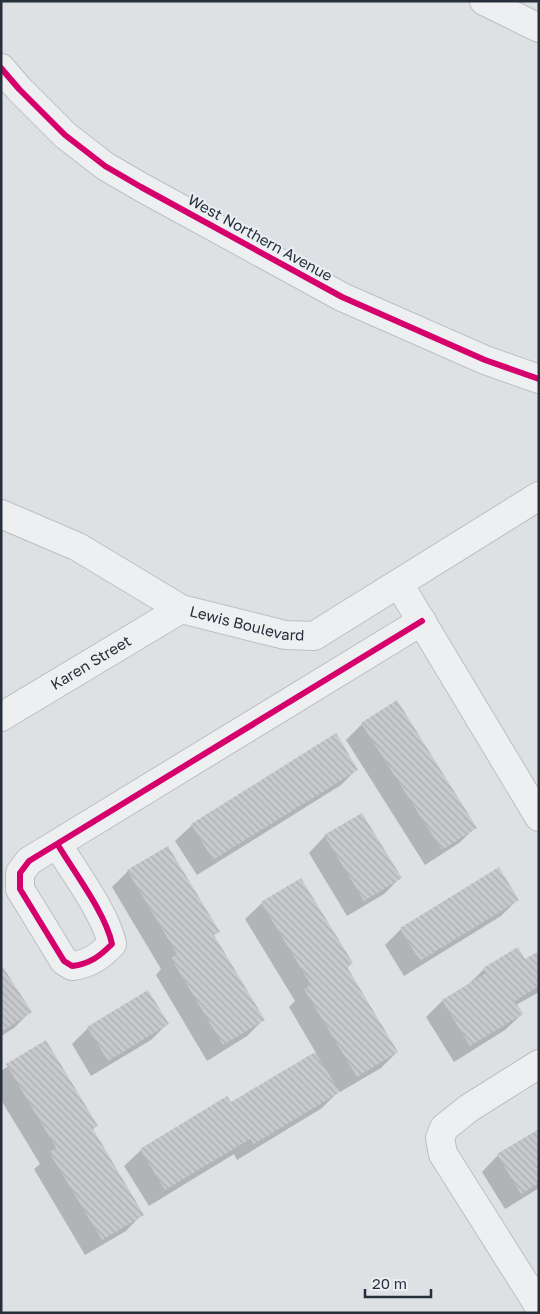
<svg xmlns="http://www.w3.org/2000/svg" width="540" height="1314" font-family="'Golos Text',sans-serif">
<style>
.shadow{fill:#0003}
.building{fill:url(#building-back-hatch)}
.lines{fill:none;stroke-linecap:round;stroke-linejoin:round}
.minor-casing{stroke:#bcbfc2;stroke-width:30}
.minor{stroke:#eeeff0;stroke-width:28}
.cycleway-casing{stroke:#ebeff3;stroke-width:9}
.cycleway{stroke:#d6006c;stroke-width:6}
.labels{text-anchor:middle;stroke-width:4;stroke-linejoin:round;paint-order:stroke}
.street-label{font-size:15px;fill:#272f3b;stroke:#ebeff3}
</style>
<defs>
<pattern id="building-back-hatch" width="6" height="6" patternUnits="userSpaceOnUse" patternTransform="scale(1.25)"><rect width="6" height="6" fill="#c7c9cc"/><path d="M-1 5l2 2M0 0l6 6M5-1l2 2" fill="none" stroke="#abadb0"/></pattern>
</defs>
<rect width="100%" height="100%" fill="#dee1e4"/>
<g class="shadow">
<polygon points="362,724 476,827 459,843 425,865 346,740"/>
<polygon points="357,769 341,785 197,875 175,841 192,825"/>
<polygon points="325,836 400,878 384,894 347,916 309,853"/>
<polygon points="128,871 218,931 213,936 263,1020 247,1036 207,1061 156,975 161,969 112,887"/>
<polygon points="517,900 501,916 404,976 385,945 401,929"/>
<polygon points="262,903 351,963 347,968 397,1052 381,1068 340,1092 339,1091 322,1108 237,1160 234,1154 149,1206 124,1166 141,1150 231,1104 316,1053 289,1007 295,1001 245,919"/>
<polygon points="539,953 539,992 516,1005 522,1014 505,1030 454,1062 426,1017 442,1001 467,986 484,969 525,961"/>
<polygon points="1,967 30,1012 14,1028 1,1036"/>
<polygon points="167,1024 151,1040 91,1076 72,1044 88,1028"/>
<polygon points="46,1042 96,1126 92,1130 142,1214 126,1231 85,1255 34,1169 40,1164 1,1100 1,1071"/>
<polygon points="539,1130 539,1188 505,1209 482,1172 498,1155"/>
</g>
<g class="building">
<polygon points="397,700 477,828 442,850 361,723"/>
<polygon points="336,733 358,770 213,860 191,824"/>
<polygon points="362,813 402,878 364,901 324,835"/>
<polygon points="168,846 220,932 214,935 265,1020 223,1045 171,958 177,954 127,870"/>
<polygon points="499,867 519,900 420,961 400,928"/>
<polygon points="301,878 353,963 347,967 398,1052 357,1077 304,989 311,985 261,902"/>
<polygon points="518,947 525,959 539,951 539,986 515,1001 523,1014 470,1046 442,1000 486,973 483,968"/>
<polygon points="1,964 32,1012 1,1032"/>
<polygon points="148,990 169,1024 108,1061 87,1027"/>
<polygon points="46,1040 98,1126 93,1129 144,1215 102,1240 49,1152 56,1148 6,1064"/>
<polygon points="315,1052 340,1092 254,1144 250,1139 165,1190 140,1149 227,1096 231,1102"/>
<polygon points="539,1129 539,1183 521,1194 497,1154"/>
</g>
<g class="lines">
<defs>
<g id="minor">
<polyline points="484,1 539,28"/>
<polyline points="1,68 19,89 65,135 105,166 141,187 342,297 485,360 539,379"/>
<path id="s1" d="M1,514L78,547L181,609L285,635L314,636L539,496"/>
<polyline points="399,584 539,817"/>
<path id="s2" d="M1,717L181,609"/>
<path d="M58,845C74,872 106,914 112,944C100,956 90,964 72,966L64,961L20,889V873L29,861L422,621"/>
<polyline points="539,1064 469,1108 444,1128 440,1138 443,1154 539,1306"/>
</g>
</defs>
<use href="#minor" class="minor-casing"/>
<use href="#minor" class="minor"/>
<defs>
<g id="cycleway">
<polyline points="1,68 19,89 65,135 105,166 141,187 342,297 485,360 539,379"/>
<path d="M58,845C74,872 106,914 112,944C100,956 90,964 72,966L64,961L20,889V873L29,861L422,621"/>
</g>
</defs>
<use href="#cycleway" class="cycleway-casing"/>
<use href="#cycleway" class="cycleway"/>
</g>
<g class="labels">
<g class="street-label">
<text transform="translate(260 238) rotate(29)" y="5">West Northern Avenue</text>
<text dy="5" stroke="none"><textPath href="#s1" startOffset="272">Lewis Boulevard</textPath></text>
<text dy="5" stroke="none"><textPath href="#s2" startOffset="105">Karen Street</textPath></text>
</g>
</g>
<rect width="540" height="1314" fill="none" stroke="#272f3b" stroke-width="5"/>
<path d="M365 1289v8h66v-8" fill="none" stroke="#272f3b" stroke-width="2.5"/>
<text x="372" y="1289" font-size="15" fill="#272f3b" stroke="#ebeff3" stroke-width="4" paint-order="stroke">20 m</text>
</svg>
